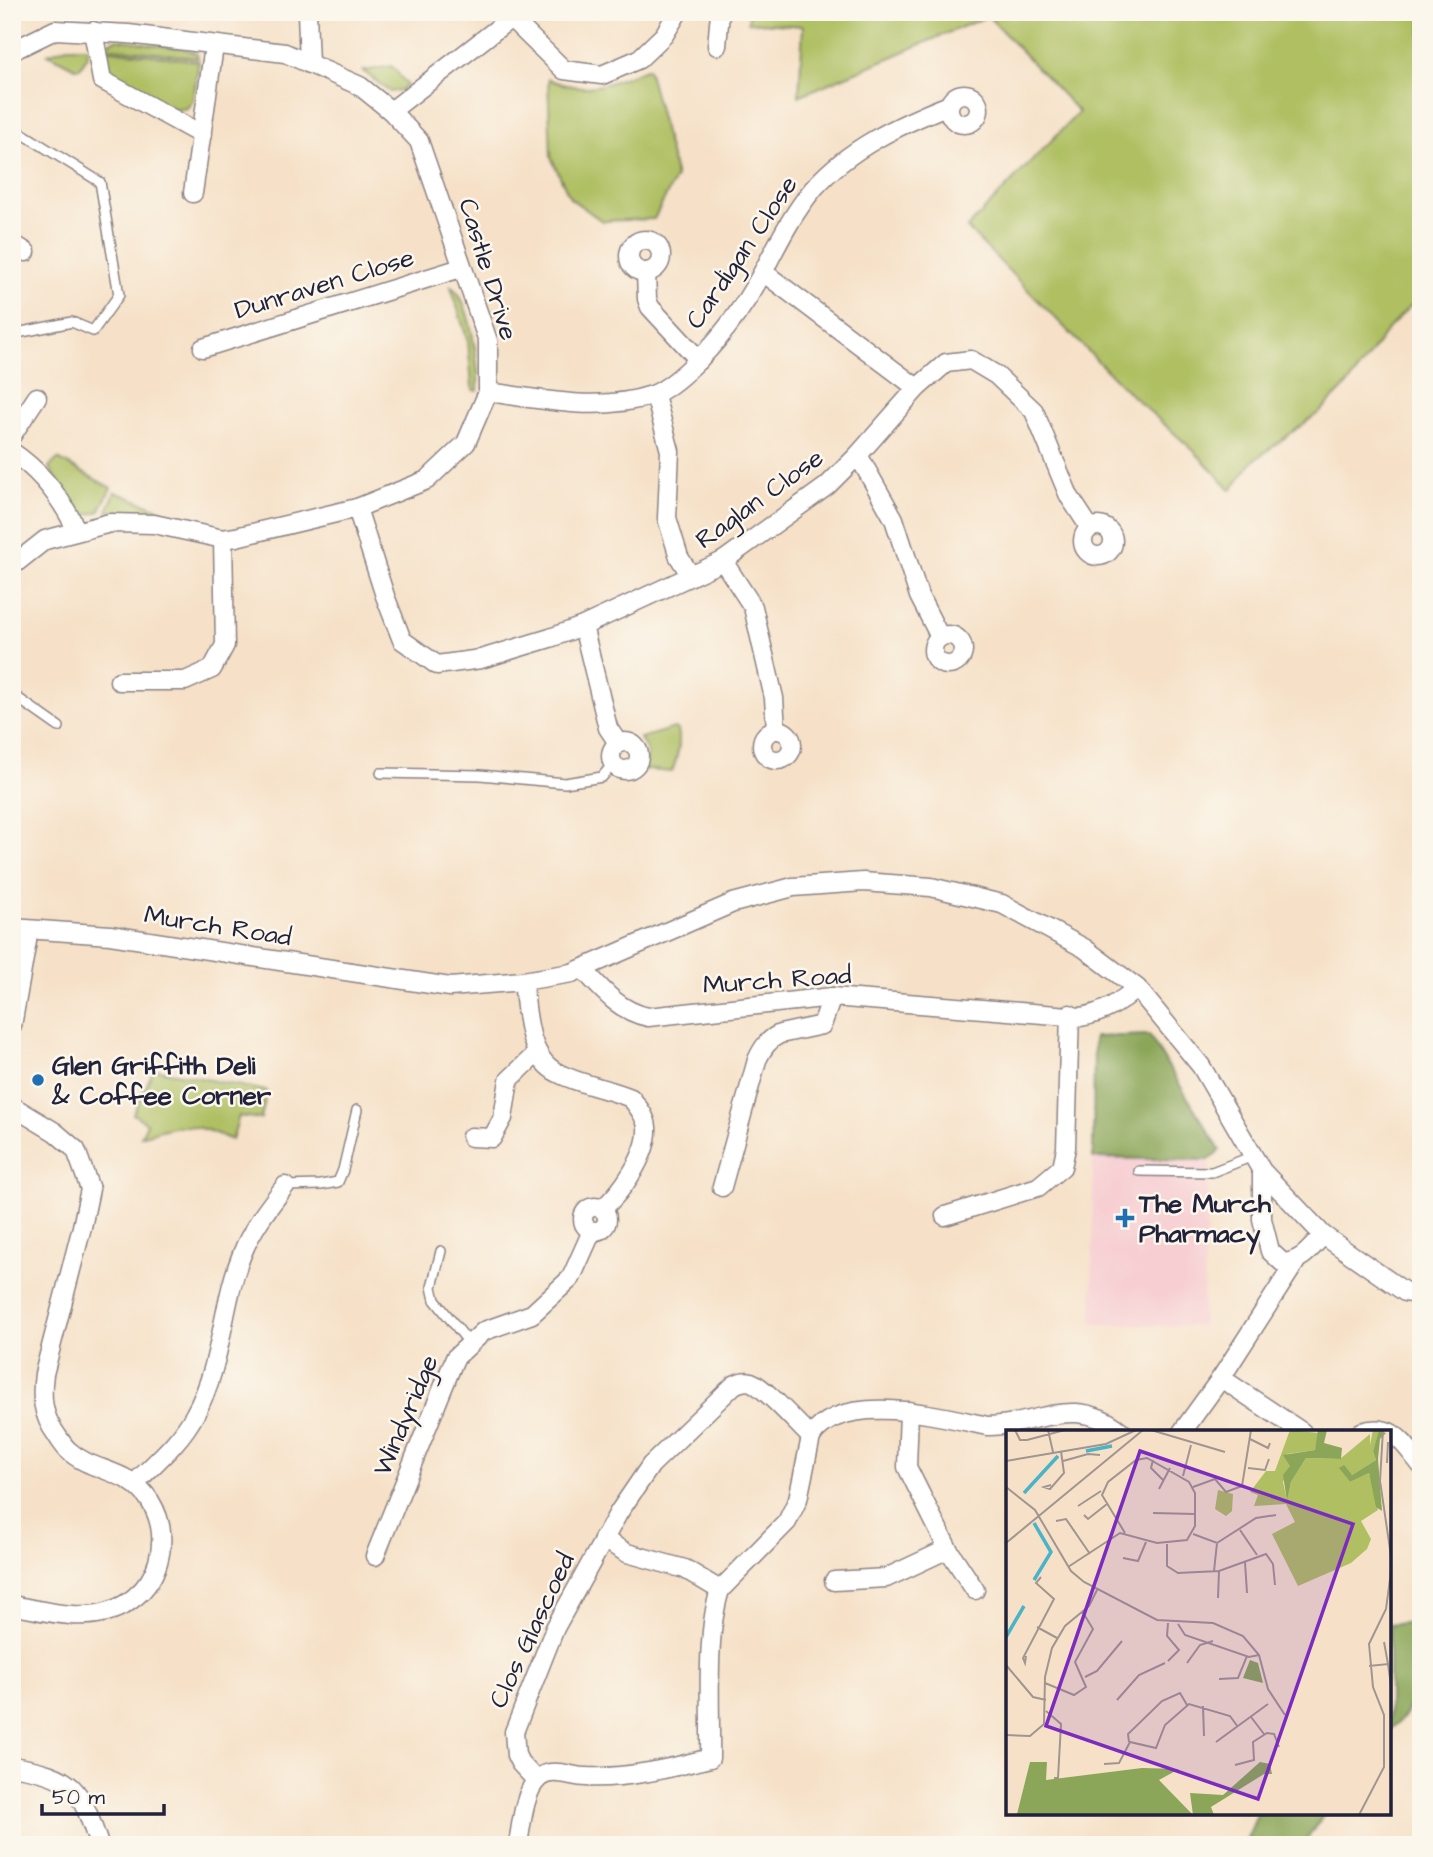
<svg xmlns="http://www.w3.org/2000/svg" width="1433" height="1857" font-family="'Architects Daughter',sans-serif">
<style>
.built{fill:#f7cfd3}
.green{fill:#afbf62;stroke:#68704e;stroke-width:2}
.forest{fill:#8ba658;stroke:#56644a;stroke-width:2}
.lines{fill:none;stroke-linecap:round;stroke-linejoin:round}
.lane-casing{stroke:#8c8282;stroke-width:12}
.street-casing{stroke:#8c8282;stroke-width:21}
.lane{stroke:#fff;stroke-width:9}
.street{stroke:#fff;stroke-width:18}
.poi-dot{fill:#1f6fb2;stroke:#fbf7ec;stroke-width:2.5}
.labels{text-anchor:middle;stroke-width:5;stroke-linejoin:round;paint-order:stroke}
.street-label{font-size:26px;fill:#22223b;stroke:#fbf7ec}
.poi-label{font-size:26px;font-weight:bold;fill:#22223b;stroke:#fbf7ec;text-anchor:start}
.inset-river{fill:none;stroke:#4ab3c8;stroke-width:3.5}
.inset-road{fill:none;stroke:#a19590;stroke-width:2}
.view{fill:#7b2cbf;fill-opacity:0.15;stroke:#7b2cbf;stroke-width:3.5}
.inset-edge{fill:none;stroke:#22223b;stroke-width:3.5}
</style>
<rect width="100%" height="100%" fill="#fbf7ec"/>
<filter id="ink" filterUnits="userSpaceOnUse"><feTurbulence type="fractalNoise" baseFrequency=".0143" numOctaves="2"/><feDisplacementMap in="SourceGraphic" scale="14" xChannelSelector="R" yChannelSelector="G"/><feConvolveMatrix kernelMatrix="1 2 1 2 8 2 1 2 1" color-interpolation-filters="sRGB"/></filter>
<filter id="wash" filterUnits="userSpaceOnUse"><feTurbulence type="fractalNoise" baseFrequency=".00686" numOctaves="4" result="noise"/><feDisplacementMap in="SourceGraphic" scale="28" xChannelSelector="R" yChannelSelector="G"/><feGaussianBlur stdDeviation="1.57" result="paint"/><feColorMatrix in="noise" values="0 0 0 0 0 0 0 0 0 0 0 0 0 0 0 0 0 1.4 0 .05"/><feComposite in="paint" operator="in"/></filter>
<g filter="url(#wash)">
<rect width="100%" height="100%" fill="#f6e1c8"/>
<polygon class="built" points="1093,1158 1209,1160 1202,1326 1092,1324"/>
<g class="green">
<polygon points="749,12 1421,12 1421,295 1389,328 1349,383 1321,411 1252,462 1231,490 1193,450 1128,392 967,228 1079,112 988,16 799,96 803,26 748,22"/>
<polygon points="116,39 185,49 197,54 198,58 105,47 108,43"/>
<polygon points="67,47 88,47 87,57 80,68 75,68 48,54"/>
<polygon points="103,49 199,61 193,100 187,108 176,110 165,106 107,72"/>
<polygon points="392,66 407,85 400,90 390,92 363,71"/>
<path d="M648,68L676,177L654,219L602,221L570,198L551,157L548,79C587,96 612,83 648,68Z"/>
<path d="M451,287C470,296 480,370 478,391L473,390L472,386L468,342Z"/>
<polygon points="58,459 111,488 99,512 81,516 77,515 49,467"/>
<polygon points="115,492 162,510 161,514 107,511"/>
<path d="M674,728L678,730C681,745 677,758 672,772L639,769L646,763L647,751L640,738Z"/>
<path d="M154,1069L267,1091L261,1119L239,1116L232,1140C188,1122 185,1122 141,1136L147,1123L133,1114Z"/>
</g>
<g class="forest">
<polygon points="1149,1035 1220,1150 1209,1160 1093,1158 1094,1037"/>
<polygon points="1421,1621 1421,1689 1417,1690 1405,1715 1389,1731 1389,1625"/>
<polygon points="1258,1813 1325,1813 1303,1845 1244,1845"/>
</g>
</g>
<g filter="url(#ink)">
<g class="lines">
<defs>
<g id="lane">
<polyline points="12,127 100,182 119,295 93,331 72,322 12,334"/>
<polyline points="12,694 59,727"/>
<polyline points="381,773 480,775 565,783 602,777 613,764"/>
<polyline points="1139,1171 1212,1172 1253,1156"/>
<polyline points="285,1186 321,1185 338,1182 343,1170 357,1110"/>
<polyline points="441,1251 432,1287 435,1300 470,1344"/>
</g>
<g id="street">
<polyline points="307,12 309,64"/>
<polyline points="93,31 102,80 202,135"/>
<polyline points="717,46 720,13"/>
<polyline points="12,51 55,30 128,34 285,53 360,86 391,111 419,141 488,341 488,392 466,443 427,480 357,508 236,537 223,539 154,524 110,523 45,540 12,566"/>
<circle cx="964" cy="109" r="15"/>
<polyline points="391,111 511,18 564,70 602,75 639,59 664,35 678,12"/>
<polyline points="193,193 214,46"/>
<circle cx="645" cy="256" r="16"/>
<polyline points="12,243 26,252"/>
<polyline points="646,272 647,299 650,307 699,360"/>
<polyline points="763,272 917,388"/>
<polyline points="203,348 461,268"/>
<path d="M488,392C542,399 599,413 652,395C664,391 677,380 687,371C718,343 744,307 764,270C779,241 793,213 814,188C849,148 901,124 949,105"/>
<polyline points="655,395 670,451 667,518 679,557 691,576"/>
<polyline points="12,435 37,397"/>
<path d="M12,452C42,472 62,499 77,531"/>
<polyline points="858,455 894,519 919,596 940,637"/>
<polyline points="357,508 385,596 402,640 437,665 481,659 550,638 583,626 723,561 827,486 858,455 917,388 946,363 971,360 996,375 1034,411 1069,496 1090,528"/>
<circle cx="1098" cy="541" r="15"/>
<polyline points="723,561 753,607 774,698 776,730"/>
<polyline points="583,626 608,728 618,743"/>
<circle cx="948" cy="650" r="15"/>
<polyline points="119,681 185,681 212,669 225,645 223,539"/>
<circle cx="777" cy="745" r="15"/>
<circle cx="625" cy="756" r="14"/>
<polyline points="12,928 110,935 450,987 523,981 572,973 733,903 793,887 863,882 931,887 1002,904 1084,948 1137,988 1201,1066 1262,1171 1323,1235 1405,1292 1419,1294"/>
<path d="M583,969C602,990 619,1011 648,1017L832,997L1081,1017C1104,1013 1119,1003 1137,988"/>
<path d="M523,981C527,1011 527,1058 558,1073C581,1085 607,1088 631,1098C637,1106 646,1116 647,1127C649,1154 621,1193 602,1209"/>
<polyline points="12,1026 29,930"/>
<path d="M12,1106L55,1132L76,1150L90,1189L82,1227L44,1374C41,1396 42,1415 56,1434C60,1440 64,1447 69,1451C93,1473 129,1468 150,1501C162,1520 164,1541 158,1562C154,1576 146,1588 135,1597C100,1627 53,1613 12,1605"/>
<polyline points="471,1137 492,1138 503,1118 509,1080 537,1053"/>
<path d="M1262,1171V1219L1270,1251L1283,1263C1302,1262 1311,1248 1323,1235"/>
<path d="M722,1187L757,1060C762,1049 768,1039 780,1034L822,1025L832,997"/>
<circle cx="595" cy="1219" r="12"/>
<polyline points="945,1216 1038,1187 1062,1167 1066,1148 1070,1014"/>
<polyline points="1221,1378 1302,1432"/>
<polyline points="909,1411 907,1467 948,1549 975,1590"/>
<polyline points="1182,1432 1221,1378 1295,1263"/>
<path d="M1361,1432C1393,1422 1403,1443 1421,1465"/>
<path d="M135,1483C156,1462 181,1441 195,1414C223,1364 221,1306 242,1254C252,1228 269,1207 285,1186"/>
<polyline points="603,1539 627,1553 685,1569 720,1590"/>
<polyline points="375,1556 455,1358 484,1331 532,1314 571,1278 592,1231"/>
<polyline points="834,1581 886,1578 948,1549"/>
<path d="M12,1766C74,1776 80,1787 99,1845"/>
<path d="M536,1780L520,1763L516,1755L514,1732L555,1628L619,1512L651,1465L734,1385C740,1382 745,1380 751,1382C766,1388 798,1425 811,1437"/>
<path d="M518,1845C521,1827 524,1790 539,1778C552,1767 571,1777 586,1777C628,1779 670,1768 710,1758C711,1707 705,1637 720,1590L787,1522L798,1499L811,1437C842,1389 942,1417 988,1426C1038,1426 1074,1393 1122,1432"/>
</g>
</defs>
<use href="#lane" class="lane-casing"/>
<use href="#street" class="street-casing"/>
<use href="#lane" class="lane"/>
<use href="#street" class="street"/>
</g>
</g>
<g class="poi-dot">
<circle cx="38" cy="1080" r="7"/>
<path d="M1121.5 1207.5h7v7h7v7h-7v7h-7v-7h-7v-7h7z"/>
</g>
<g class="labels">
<g class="street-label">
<text transform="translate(741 252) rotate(-56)" y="9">Cardigan Close</text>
<text transform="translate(489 269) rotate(73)" y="9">Castle Drive</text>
<text transform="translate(324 283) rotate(-17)" y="9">Dunraven Close</text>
<text transform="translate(759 498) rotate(-36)" y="9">Raglan Close</text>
<text transform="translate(218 925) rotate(9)" y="9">Murch Road</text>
<text transform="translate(777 979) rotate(-4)" y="9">Murch Road</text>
<text transform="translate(405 1415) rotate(-67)" y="9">Windyridge</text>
<text transform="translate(531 1630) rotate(-65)" y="9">Clos Glascoed</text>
</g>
<g class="poi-label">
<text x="52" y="1074">Glen Griffith Deli<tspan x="52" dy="30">&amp; Coffee Corner</tspan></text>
<text x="1139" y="1212">The Murch<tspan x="1139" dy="30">Pharmacy</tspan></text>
</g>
</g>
<g transform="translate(1006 1430)">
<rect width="385" height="385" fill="#f6e1c8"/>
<path d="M284,0L313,3L309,20L281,24L284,36L277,52L281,70L285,52L300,28L334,29L364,4V15L367,0L373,1L367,21L370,30L346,45L335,40L344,52L363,43L372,80L355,91L365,109L361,119L345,133L292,156L266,104L289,92L280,74L248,76L252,65L244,62L260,41H269ZM212,60L227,64L226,81L220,86L209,79Z" fill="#afbf62"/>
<path d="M312,0H321L318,13L336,18L335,29L300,28L285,52L281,71L277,45L284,36L277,25L309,20ZM373,0L380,3L374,9L372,29L376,81L370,77L363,43L344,52L333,38L338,35L346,45L370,30L367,21ZM244,230L252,233L257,253L237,248ZM24,332H41L40,350L136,338L173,339L153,350L187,385L184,363L217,365L254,332L264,334L266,344H258L205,377L208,385H0L11,384Z" fill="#8ba658"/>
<path class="inset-river" d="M80,21L106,16M18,63L52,26M28,150L45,122L28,93M0,207L18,176"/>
<path class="inset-road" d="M9,0L14,10H21L59,0M42,0L47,22M145,0L219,22M377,0L374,51L385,126M244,9L262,18L264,13M147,30L145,38L158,51M0,31L100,14L130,0M57,31L82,24L94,25M381,33L382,12M242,38L259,40L263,29M177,46L185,15M45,55L38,57L44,59L58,43L55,21M0,57L29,80L65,141L78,152L151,190L207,193L237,206L253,225L262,259L279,285M187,57L209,49L220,62L236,56L245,0M153,59L164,38M72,76L95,61M147,83L189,84M78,85L82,89L101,74M50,91L60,89L84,124M234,100L251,125M187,104L211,113L250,88L270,85M0,113L137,0M161,114V136L172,143L213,141L260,124L267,134L269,155M117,128L132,131L140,112M239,132L241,163M62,137L114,103L151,113L181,110L189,96V63L183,52L141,28L130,30L102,52L96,65L119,103M208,141L211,113M212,168L213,141M162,193L161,206L173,220L162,231M172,194L179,205L243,227L253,225M31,197L51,208M378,212L382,234M20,226L19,233L17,228L48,169L30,153L35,147M181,233L194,215L207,211M0,235L27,267L40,270M363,236L382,234L385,255M79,247L91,241L116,211M213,249L232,248L241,226M39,253L68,265L80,257L69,232L87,199L76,181M111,270L133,245L159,233M197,276L198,306M40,281L55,294L52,348H48M245,287L258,304M0,305L24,306L38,294L39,247L46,218L59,196L83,176L91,160M123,312L122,304L156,271L174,263L181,275M210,312L262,274M98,334L113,333L124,312L150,318L159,295L183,274L224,286L232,297M229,335L248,330L247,312L261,303L268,304L273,317M353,385L378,337V285L367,257L363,214L380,179L385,142"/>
<path class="view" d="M134,21L347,94L252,369L40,296Z"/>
<rect width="385" height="385" class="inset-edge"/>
</g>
<rect width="1433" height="1857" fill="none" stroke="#fbf7ec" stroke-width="42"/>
<path d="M42 1804v10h122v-10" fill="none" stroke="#22223b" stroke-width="3.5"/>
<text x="52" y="1804" font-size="21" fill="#22223b" stroke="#fbf7ec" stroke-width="5" paint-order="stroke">50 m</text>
</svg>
